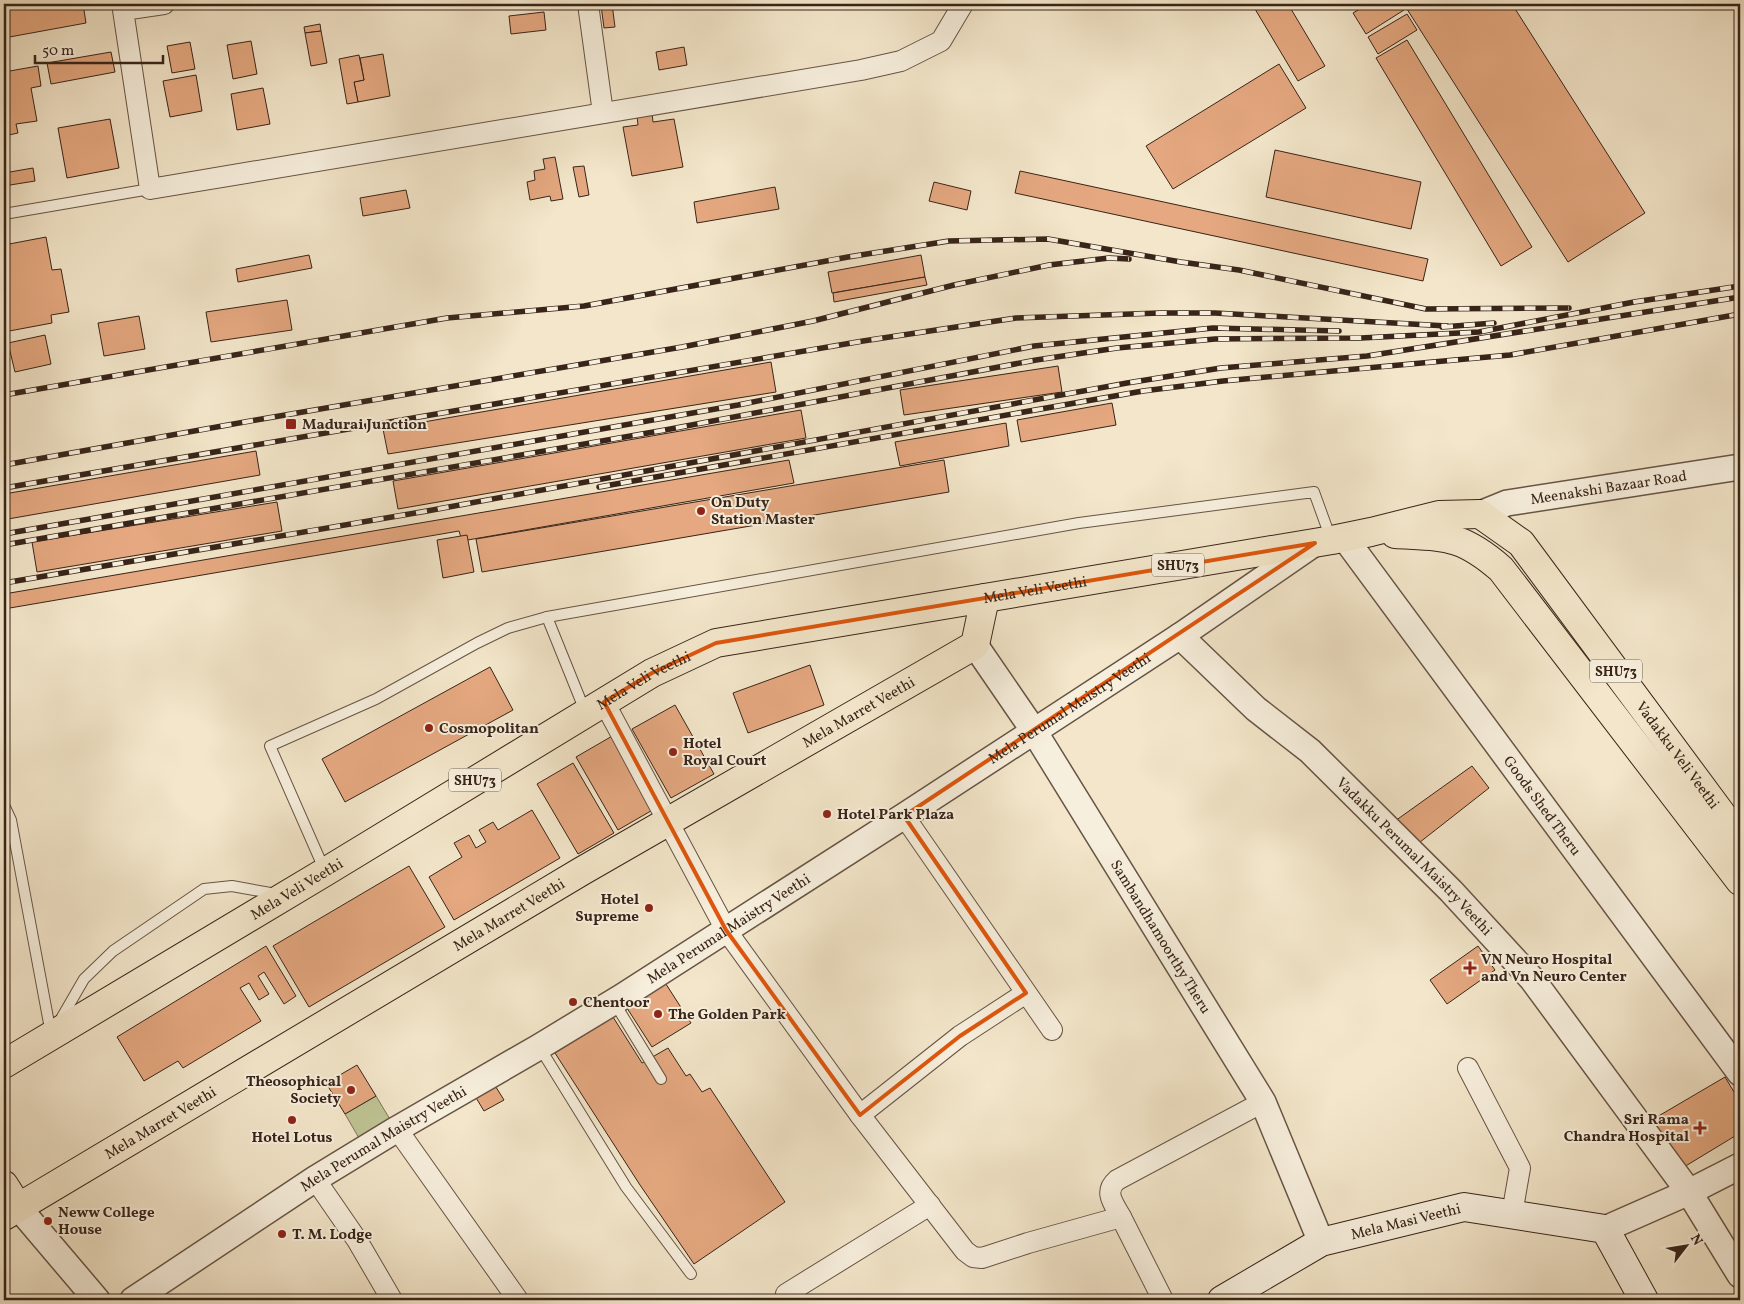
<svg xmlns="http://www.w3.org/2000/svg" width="1744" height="1304" font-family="Vollkorn,serif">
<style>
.green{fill:#bfc494;stroke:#7c7456}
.building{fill:#e5a880;stroke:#382419}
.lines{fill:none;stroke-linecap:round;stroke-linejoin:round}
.service-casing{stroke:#675445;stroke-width:12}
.minor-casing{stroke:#675445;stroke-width:22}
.tertiary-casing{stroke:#675445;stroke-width:28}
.secondary-casing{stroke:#382419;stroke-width:30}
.primary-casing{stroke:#382419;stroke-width:30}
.service{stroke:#f7efdd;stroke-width:10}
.minor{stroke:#f7efdd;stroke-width:20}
.tertiary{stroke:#f7efdd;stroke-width:25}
.secondary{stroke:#f7efdd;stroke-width:28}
.primary{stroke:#f3e6ca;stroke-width:28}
.rail-casing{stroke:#382419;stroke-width:5.5}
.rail{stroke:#f7efdd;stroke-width:4;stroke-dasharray:11;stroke-linecap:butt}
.marked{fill:none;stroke:#df560d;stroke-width:4;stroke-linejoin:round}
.poi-dot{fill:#8f2418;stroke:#f7efdd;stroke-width:2}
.labels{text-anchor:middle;stroke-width:4;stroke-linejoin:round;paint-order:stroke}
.shield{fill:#f7efdd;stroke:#716154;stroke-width:1}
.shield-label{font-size:14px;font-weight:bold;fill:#382419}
.poi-label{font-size:15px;font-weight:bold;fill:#382419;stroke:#f7efdd;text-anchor:start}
.street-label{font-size:15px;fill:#382419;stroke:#f7efdd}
</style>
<rect width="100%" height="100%" fill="#f3e6ca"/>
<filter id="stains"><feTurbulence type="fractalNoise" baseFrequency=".004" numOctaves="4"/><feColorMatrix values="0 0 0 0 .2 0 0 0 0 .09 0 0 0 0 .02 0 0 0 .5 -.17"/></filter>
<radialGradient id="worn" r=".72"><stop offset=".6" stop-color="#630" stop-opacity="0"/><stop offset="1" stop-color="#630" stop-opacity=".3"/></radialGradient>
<polygon class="green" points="376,1096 394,1126 363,1145 345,1114"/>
<g class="building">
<polygon points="23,4 83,4 86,23 4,38 4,7"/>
<polygon points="612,4 615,27 604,28 601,5"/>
<polygon points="1252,4 1288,4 1325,66 1298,81"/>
<polygon points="1368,4 1400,4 1404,10 1366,34 1353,13"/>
<polygon points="1409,4 1512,4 1645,213 1568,262 1405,6"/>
<polygon points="544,12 546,30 511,34 509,16"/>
<polygon points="1407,14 1417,30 1378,54 1368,37"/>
<polygon points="320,24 321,31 305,33 304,27"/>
<polygon points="321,31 327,63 311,66 305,33"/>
<polygon points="1407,40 1532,247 1501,266 1376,58"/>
<polygon points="251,41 257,74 233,79 227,45"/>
<polygon points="190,42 195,69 172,73 167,46"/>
<polygon points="684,47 687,65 659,70 656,52"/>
<polygon points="111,52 115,72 51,84 47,63"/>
<polygon points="383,54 390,96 358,102 354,82 364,80 360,58"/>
<polygon points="359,55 364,80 354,82 358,102 347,104 339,59"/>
<polygon points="1279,64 1306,108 1173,189 1146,146"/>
<polygon points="38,66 41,86 31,88 37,121 16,124 18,133 4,136 4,72"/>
<polygon points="196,75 202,111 170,117 163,81"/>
<polygon points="263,88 270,124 237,130 231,94"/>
<polygon points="652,113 653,122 674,119 683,167 632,176 623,127 638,125 637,116"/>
<polygon points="110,119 119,168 67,178 58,128"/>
<polygon points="1275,150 1421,182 1411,229 1266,197"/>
<polygon points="555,157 563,199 551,201 550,196 530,200 527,182 535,180 534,171 545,169 543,159"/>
<polygon points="584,166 589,195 579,197 573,167"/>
<polygon points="33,168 35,181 4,186 4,173"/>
<polygon points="1020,171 1428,259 1423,281 1015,193"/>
<polygon points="934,182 971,191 967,210 929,201"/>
<polygon points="775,187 779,209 697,223 694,202"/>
<polygon points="406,190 410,208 363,216 360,198"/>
<polygon points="46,237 52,270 61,269 69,312 51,315 52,323 4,332 4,245"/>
<polygon points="309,255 312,268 238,282 236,269"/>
<polygon points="921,255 925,277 832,293 828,272"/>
<polygon points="925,277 927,285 834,302 833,293"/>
<polygon points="287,300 292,330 211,342 206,312"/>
<polygon points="139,316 145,349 104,356 98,323"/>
<polygon points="45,335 51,364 15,372 8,343"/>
<polygon points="771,362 776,392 388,454 383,429"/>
<polygon points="1058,366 1062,392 904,415 900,390"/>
<polygon points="1112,403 1116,425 1021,442 1017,420"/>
<polygon points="801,410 806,438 398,509 393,481"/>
<polygon points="1006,423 1009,446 900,466 895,442"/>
<polygon points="256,451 260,475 8,519 4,494"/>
<polygon points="789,460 794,483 462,541 459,531 4,609 4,594"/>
<polygon points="944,460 949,492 482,572 476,539"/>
<polygon points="277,502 282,531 37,572 32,542"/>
<polygon points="467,535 474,572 443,578 437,540"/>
<polygon points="810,665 824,705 748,733 733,693"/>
<polygon points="490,667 513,710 345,802 322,759"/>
<polygon points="675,705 714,774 671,798 632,729"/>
<polygon points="614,735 656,808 618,830 576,757"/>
<polygon points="573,763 614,833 578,854 537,784"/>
<polygon points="1472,766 1489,788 1415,846 1395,821"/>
<polygon points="532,810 560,858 454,920 429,877 462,857 454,843 469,835 476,848 486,842 479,830 493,822 498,830"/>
<polygon points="409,866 445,927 309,1007 273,946"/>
<polygon points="266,946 296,996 284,1004 264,972 258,976 269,994 259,1000 249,983 240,988 261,1021 183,1068 178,1061 144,1081 117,1037"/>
<polygon points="1478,946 1495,970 1447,1004 1430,980"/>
<polygon points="664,981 691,1023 652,1047 625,1005"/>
<polygon points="613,1017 642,1063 668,1048 686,1076 690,1074 702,1092 710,1088 785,1202 694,1264 640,1185 555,1053"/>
<polygon points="357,1065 376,1096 345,1114 326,1083"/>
<polygon points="1725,1077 1740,1102 1740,1133 1679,1170 1650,1121"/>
<polygon points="494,1084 504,1100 484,1111 475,1096"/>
</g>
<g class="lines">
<defs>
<g id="service">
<polyline points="4,214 150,189"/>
<polyline points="547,617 585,711"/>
<polyline points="4,805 11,820 51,1034"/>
<polyline points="325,871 270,746 376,699 477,643 508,628 547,617 1079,523 1314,492 1331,539"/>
<polyline points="614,1002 661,1079"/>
<polyline points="58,1024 84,979 113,951 204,889 232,886 276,894"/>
<polyline points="540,1048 626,1187 691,1274"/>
</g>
<g id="minor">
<polyline points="164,4 123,10 150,189 861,70 901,61 941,41 963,4"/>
<polyline points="588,4 603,113"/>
<polyline points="604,702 726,930 860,1115 965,1251 973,1257 982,1258 1028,1243 1121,1217 1163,1300"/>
<polyline points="904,816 1052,1030"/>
<polyline points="1468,1068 1520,1168 1512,1214"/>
<polyline points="860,1115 960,1036 1026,993"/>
<polyline points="397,1129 518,1300"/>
<polyline points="315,1179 357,1240 392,1300"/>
<path d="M1121,1217C1114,1204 1103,1192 1117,1180L1263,1102"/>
<polyline points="788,1300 786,1294 930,1205"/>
</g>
<g id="tertiary">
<path id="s1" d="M1480,514L1507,503L1740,467"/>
<path id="s2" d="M1344,537L1740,1073"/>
<path id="s3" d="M1180,636L1256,709L1310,751L1451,891L1532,979L1689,1192L1740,1275"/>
<path id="s4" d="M975,645L1034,731L1263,1102L1321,1242"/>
<polyline points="18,1207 97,1300"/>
<polyline points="1605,1229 1689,1192 1740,1166"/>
<path id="s5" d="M133,1300L315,1179L397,1129L539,1047L620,998L904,816L1180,636L1315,543"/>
</g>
<g id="secondary">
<path id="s6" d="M1222,1300L1321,1242L1464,1207L1605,1229L1644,1300"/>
</g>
<g id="primary">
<path id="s7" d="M1480,514L1521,543L1740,839"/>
<path d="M1395,534C1445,537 1461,534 1501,569L1740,881"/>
<path id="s8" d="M4,1064L325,872L652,673L716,643L1332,540L1371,532L1439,515L1480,514"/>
<polyline points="4,1185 18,1207"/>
<path id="s9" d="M4,1216L582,871L975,645L985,598"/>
</g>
</defs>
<use href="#service" class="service-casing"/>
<use href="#minor" class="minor-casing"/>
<use href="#tertiary" class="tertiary-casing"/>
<use href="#secondary" class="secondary-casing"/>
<use href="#primary" class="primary-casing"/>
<use href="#service" class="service"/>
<use href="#minor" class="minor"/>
<use href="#tertiary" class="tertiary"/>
<use href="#secondary" class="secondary"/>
<use href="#primary" class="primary"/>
<defs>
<g id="rail">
<polyline points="1442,327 1494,323"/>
<polyline points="4,395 447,318 584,306 848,257 949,241 1048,239 1181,262 1239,270 1426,309 1569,308"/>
<polyline points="4,465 256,420 682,347 813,321 954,285 1049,265 1109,258 1129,259"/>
<polyline points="599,487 1143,391 1223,381 1510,355 1740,314"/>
<polyline points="4,488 863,341 1016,318 1160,313 1215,313 1447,326"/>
<polyline points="4,534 738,405 1034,346 1213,328 1339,331"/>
<polyline points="4,545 665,430 1036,360 1117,348 1215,339 1361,338 1479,332 1634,302 1740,286"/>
<polyline points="4,583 427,511 1127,383 1221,368 1367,356 1740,297"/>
</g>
</defs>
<use href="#rail" class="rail-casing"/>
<use href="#rail" class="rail"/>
</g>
<path class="marked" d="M1315,543L904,816L1026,993L960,1036L860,1115L726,930L604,702L652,673L716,643Z"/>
<g class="poi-dot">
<rect x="285" y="418" width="12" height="12" rx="2.5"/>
<circle cx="701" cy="511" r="5"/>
<circle cx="429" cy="728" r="5"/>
<circle cx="673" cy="752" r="5"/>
<circle cx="827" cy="814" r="5"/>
<circle cx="649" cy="908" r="5"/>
<path d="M1467.5 960.5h5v5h5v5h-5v5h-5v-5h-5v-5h5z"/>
<circle cx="573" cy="1002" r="5"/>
<circle cx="658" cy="1014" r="5"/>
<circle cx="351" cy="1090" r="5"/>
<circle cx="292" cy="1120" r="5"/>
<path d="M1697.5 1120.5h5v5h5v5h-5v5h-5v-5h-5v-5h5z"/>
<circle cx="48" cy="1221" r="5"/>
<circle cx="282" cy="1234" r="5"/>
</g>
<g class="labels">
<g class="shield">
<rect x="1152" y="553.5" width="52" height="23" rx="4"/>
<rect x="1590" y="659.5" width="52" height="23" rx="4"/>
<rect x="449" y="768.5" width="52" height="23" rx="4"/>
</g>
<g class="shield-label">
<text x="1178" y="570">SHU73</text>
<text x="1616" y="676">SHU73</text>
<text x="475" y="785">SHU73</text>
</g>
<g class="poi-label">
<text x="302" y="429">Madurai Junction</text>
<text x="711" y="507">On Duty<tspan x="711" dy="17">Station Master</tspan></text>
<text x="439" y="733">Cosmopolitan</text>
<text x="683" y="748">Hotel<tspan x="683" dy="17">Royal Court</tspan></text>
<text x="837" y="819">Hotel Park Plaza</text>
<text x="639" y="904" text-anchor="end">Hotel<tspan x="639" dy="17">Supreme</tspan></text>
<text x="1481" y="964">VN Neuro Hospital<tspan x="1481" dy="17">and Vn Neuro Center</tspan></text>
<text x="583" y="1007">Chentoor</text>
<text x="668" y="1019">The Golden Park</text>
<text x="341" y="1086" text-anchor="end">Theosophical<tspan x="341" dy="17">Society</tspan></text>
<text x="1689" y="1124" text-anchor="end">Sri Rama<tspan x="1689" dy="17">Chandra Hospital</tspan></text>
<text x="292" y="1142" text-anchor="middle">Hotel Lotus</text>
<text x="58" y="1217">Neww College<tspan x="58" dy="17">House</tspan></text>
<text x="292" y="1239">T. M. Lodge</text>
</g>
<g class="street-label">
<text dy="5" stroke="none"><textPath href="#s1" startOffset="132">Meenakshi Bazaar Road</textPath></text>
<text dy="5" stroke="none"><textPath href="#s8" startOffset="1151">Mela Veli Veethi</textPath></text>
<text dy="5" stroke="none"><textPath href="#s8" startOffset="746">Mela Veli Veethi</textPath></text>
<text dy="5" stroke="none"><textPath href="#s5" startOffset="1108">Mela Perumal Maistry Veethi</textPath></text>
<text dy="5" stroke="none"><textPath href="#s9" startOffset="992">Mela Marret Veethi</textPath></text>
<text dy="5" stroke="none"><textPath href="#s7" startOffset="314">Vadakku Veli Veethi</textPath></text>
<text dy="5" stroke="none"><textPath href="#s2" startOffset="334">Goods Shed Theru</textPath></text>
<text dy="5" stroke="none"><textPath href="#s3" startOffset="322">Vadakku Perumal Maistry Veethi</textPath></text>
<text dy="5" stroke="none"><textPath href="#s8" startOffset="341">Mela Veli Veethi</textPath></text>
<text dy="5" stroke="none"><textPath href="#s9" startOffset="588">Mela Marret Veethi</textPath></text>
<text dy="5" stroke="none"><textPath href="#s5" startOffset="702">Mela Perumal Maistry Veethi</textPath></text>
<text dy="5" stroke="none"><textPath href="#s4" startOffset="346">Sambandhamoorthy Theru</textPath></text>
<text dy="5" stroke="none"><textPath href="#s9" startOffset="182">Mela Marret Veethi</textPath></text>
<text dy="5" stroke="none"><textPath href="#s5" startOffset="298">Mela Perumal Maistry Veethi</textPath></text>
<text dy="5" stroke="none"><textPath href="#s6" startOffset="202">Mela Masi Veethi</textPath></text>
</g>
</g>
<rect width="1744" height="1304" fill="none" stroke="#f3e6ca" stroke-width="20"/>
<rect x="5" y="5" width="1734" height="1294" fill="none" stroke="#382419" stroke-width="2.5"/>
<rect x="10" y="10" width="1724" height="1284" fill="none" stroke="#382419"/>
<g transform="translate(1686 1246) rotate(59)" stroke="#f7efdd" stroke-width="4" paint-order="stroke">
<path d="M0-4L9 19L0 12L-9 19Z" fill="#382419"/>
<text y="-8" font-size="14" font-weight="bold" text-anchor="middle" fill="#382419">N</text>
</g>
<path d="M35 55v8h128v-8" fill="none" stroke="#382419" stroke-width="2.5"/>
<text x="42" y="55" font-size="15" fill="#382419" stroke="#f7efdd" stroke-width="4" paint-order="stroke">50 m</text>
<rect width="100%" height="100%" filter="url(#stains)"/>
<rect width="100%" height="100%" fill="url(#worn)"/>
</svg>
